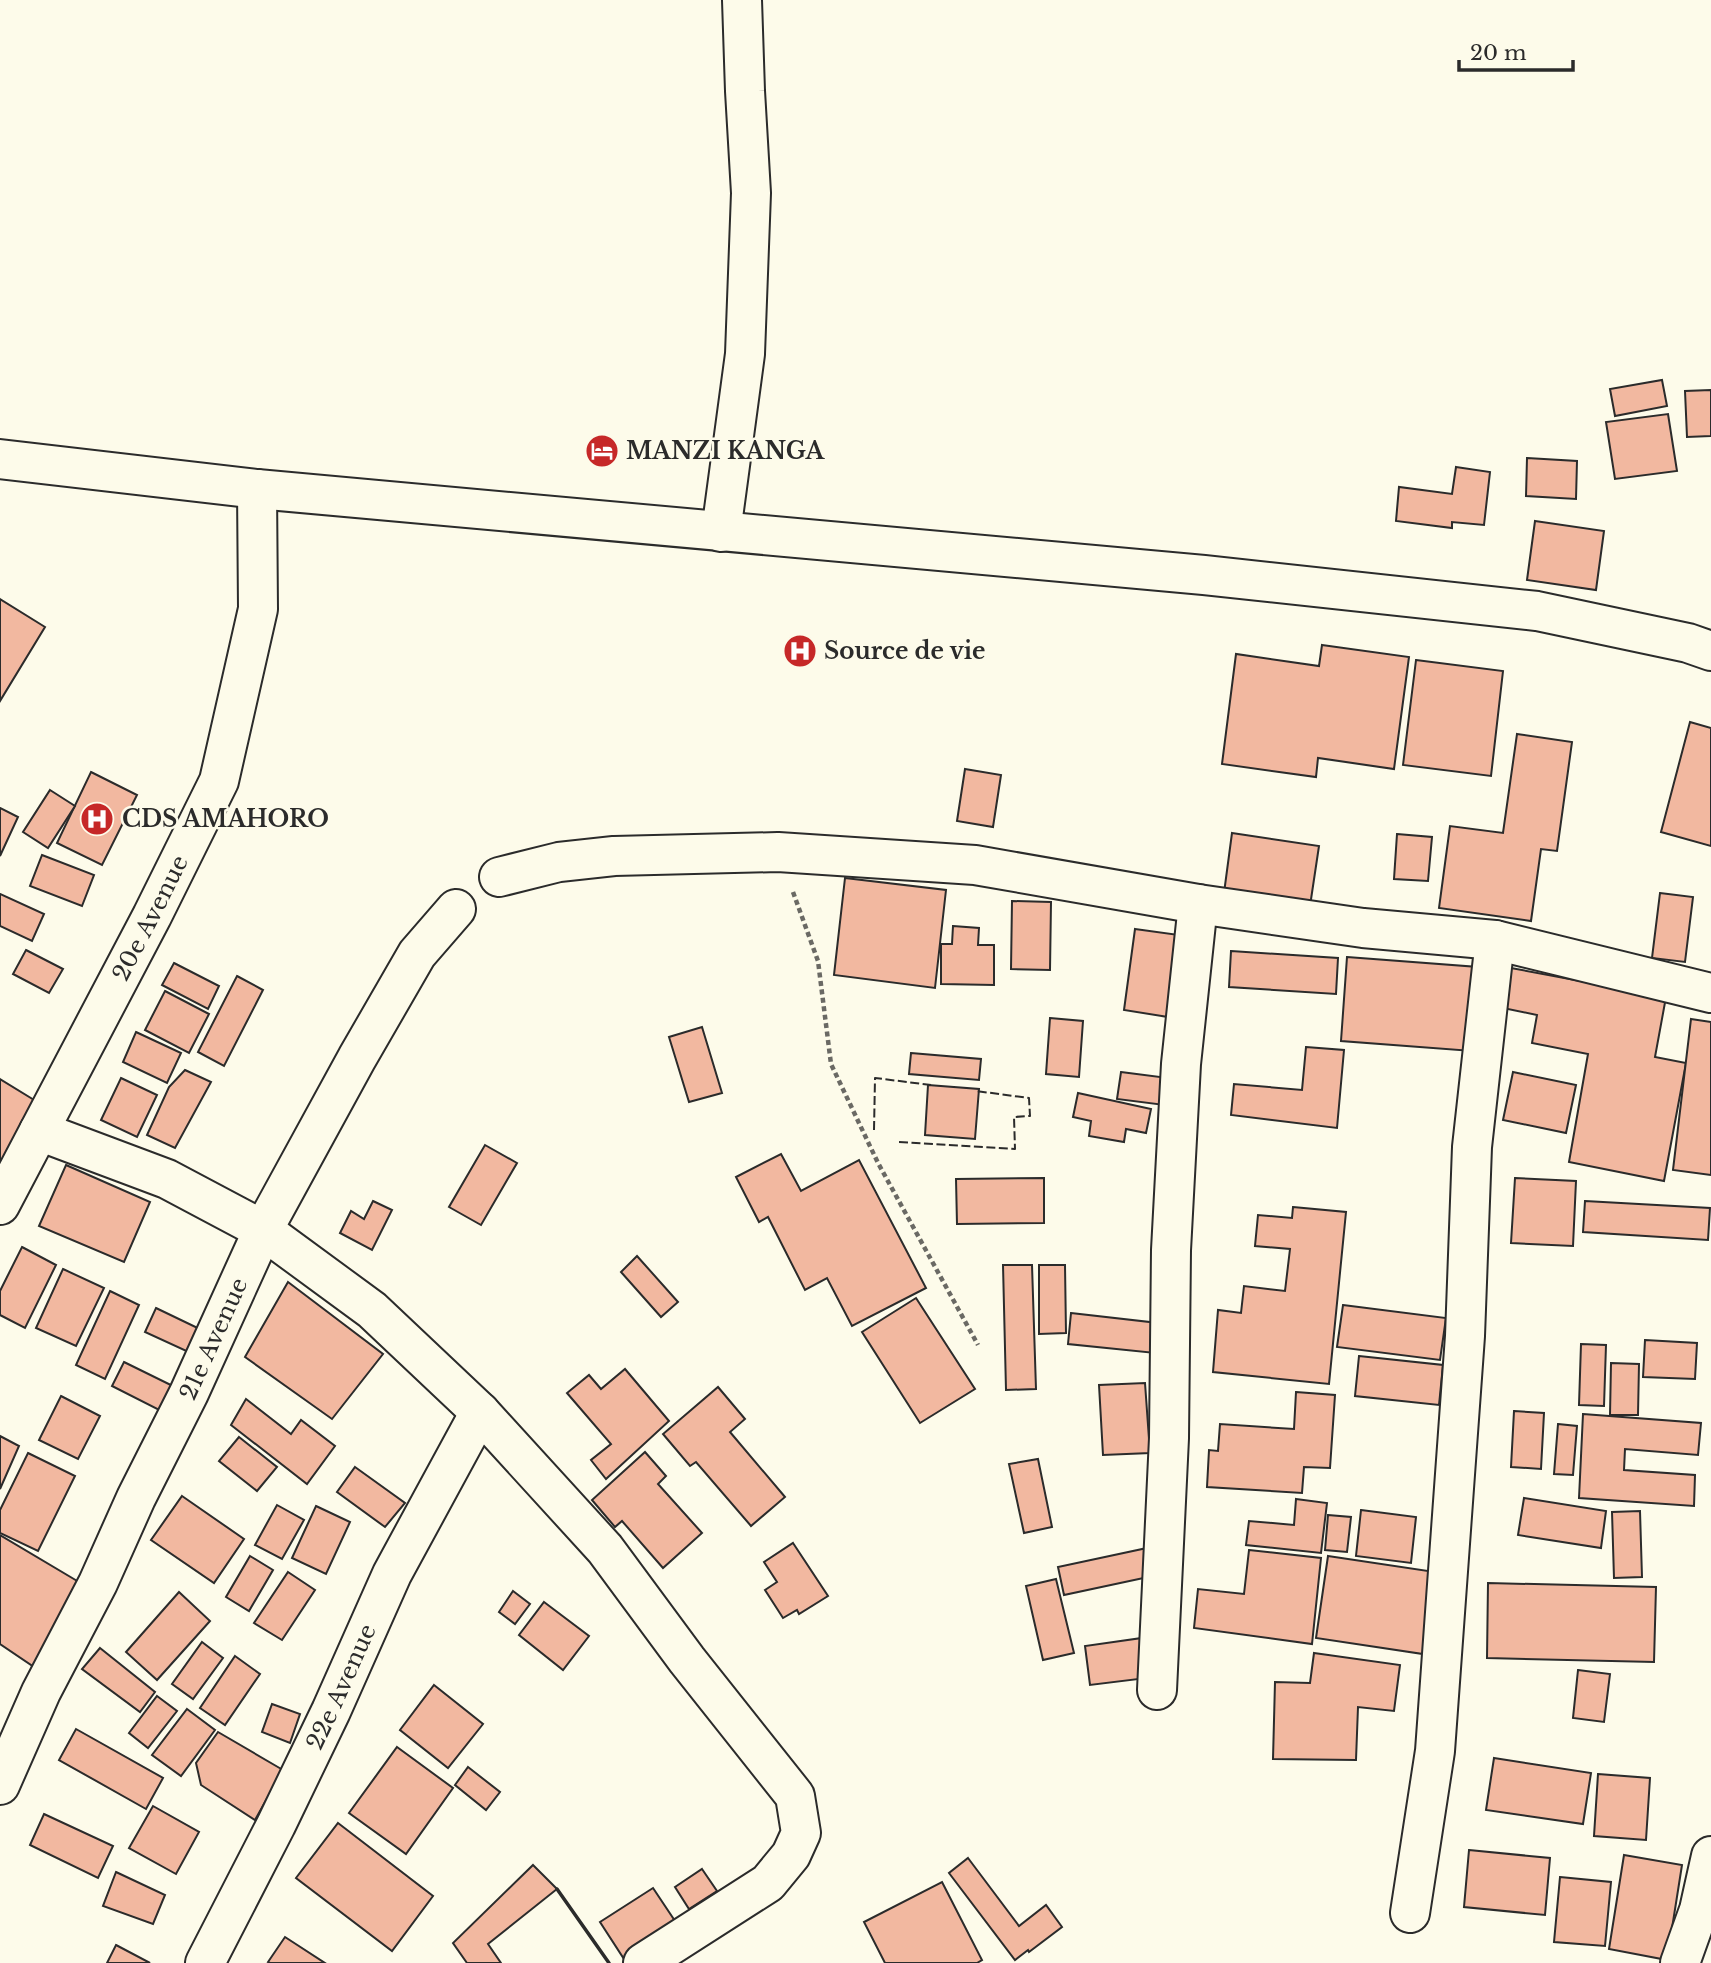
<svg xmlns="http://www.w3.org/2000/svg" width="1711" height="1963" font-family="'Libre Baskerville',serif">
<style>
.building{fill:#f2b8a0;stroke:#2b2b2b;stroke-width:2}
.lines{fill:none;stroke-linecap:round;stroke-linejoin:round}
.minor-casing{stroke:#2b2b2b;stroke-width:42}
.major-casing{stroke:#2b2b2b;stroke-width:42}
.path{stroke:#6a6964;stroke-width:4.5;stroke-dasharray:5 3.5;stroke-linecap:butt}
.minor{stroke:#fdfbea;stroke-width:38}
.major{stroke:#fdfbea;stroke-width:38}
.fence{stroke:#2b2b2b;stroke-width:2;stroke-dasharray:9 3.5;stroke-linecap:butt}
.wall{stroke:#2b2b2b;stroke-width:3.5}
.labels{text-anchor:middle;stroke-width:5;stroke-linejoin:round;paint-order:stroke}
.poi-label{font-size:23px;font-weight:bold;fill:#2b2b2b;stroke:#fdfbea;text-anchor:start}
.street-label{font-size:23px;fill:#2b2b2b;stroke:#fdfbea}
</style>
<rect width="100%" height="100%" fill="#fdfbea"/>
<g class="building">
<polygon points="1662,380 1667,406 1615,416 1610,389"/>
<polygon points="1711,390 1711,436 1687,437 1685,391"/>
<polygon points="1668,414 1677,471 1615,479 1606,422"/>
<polygon points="1527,458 1577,461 1576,499 1526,496"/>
<polygon points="1456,467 1490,472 1484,525 1452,522 1452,528 1396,521 1399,487 1452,494"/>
<polygon points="1535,521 1604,531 1596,590 1527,580"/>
<polygon points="0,599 45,627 0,701"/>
<polygon points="1322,645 1409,657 1394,769 1318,758 1316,777 1222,764 1236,654 1319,666"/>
<polygon points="1416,660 1503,671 1491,776 1403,765"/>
<polygon points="1690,722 1711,728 1711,846 1661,832"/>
<polygon points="1517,734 1572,742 1557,851 1541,849 1531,921 1439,908 1450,826 1503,833"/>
<polygon points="965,769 1001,775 993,827 957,821"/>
<polygon points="91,772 137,795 102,865 57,843"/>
<polygon points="50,790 75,806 48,848 23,832"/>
<polygon points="0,808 18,817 0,856"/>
<polygon points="1232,833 1319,846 1310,906 1224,893"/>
<polygon points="1397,834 1432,837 1428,881 1394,879"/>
<polygon points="42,855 94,875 82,906 30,886"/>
<polygon points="845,878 946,890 935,988 834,975"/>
<polygon points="1660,893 1693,897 1685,962 1652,958"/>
<polygon points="0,894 44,914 32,941 0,926"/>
<polygon points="1012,901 1051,902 1050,970 1011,969"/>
<polygon points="953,926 979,928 978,945 994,945 994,985 941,984 941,944 952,944"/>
<polygon points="1135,929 1179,935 1168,1017 1124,1010"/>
<polygon points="26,950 63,969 49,993 13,974"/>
<polygon points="1231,951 1338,958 1336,994 1229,987"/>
<polygon points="1347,957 1478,967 1472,1051 1341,1041"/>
<polygon points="174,963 219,986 208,1009 162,985"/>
<polygon points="1511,968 1666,997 1655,1057 1686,1063 1664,1181 1569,1162 1588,1054 1532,1043 1537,1015 1503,1008"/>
<polygon points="237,976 263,990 224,1066 198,1052"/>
<polygon points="165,991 209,1014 189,1053 145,1030"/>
<polygon points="1050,1018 1083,1021 1079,1077 1046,1074"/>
<polygon points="1691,1019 1711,1022 1711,1175 1673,1170"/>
<polygon points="702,1027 722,1093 689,1102 669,1037"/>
<polygon points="136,1032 181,1053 167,1083 123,1062"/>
<polygon points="1306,1047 1344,1050 1337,1128 1231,1115 1234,1084 1302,1090"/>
<polygon points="911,1053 981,1059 979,1080 909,1074"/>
<polygon points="185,1070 211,1082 175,1148 147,1135 169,1087"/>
<polygon points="1121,1072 1176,1079 1172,1106 1117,1099"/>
<polygon points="1513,1072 1576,1085 1566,1133 1503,1120"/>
<polygon points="121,1078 157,1095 137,1137 101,1120"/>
<polygon points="0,1079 39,1103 4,1161 0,1159"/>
<polygon points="928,1085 979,1089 975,1139 925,1135"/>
<polygon points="1078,1093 1151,1109 1146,1133 1126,1129 1124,1142 1089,1136 1091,1121 1073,1117"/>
<polygon points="485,1145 517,1163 481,1225 449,1207"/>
<polygon points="781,1154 801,1191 859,1160 926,1288 852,1326 827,1278 805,1290 768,1217 759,1222 736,1177"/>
<polygon points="66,1165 150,1202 124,1262 39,1226"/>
<polygon points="1044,1178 1044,1223 957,1224 956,1179"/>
<polygon points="1515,1178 1576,1181 1573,1246 1511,1243"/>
<polygon points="373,1201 392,1210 372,1250 340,1233 351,1211 364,1219"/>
<polygon points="1585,1201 1710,1208 1708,1240 1583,1232"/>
<polygon points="1293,1207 1346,1212 1329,1384 1213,1372 1218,1310 1241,1313 1244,1286 1285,1291 1290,1249 1255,1246 1258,1215 1292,1218"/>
<polygon points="22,1247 56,1265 25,1328 0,1315 0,1291"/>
<polygon points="637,1256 678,1302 661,1317 621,1272"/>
<polygon points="1003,1265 1032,1265 1036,1389 1006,1390"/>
<polygon points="1039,1265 1065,1265 1066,1333 1039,1334"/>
<polygon points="63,1269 104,1288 76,1346 36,1328"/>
<polygon points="288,1282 383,1354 332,1419 245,1357"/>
<polygon points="110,1291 139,1305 105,1379 76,1365"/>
<polygon points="916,1298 975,1389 920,1423 862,1332"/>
<polygon points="1343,1305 1446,1318 1440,1360 1337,1347"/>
<polygon points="156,1308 206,1332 195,1355 145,1332"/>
<polygon points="1071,1313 1158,1323 1155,1353 1068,1344"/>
<polygon points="1645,1340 1697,1343 1695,1379 1643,1377"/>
<polygon points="1581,1344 1606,1345 1604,1406 1579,1405"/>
<polygon points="1359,1356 1443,1365 1439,1405 1355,1396"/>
<polygon points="124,1362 181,1390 169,1415 112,1386"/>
<polygon points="1611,1363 1639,1364 1638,1415 1610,1415"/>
<polygon points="625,1369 669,1421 606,1479 591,1460 611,1444 567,1393 589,1375 601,1389"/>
<polygon points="1145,1383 1150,1453 1103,1455 1099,1385"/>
<polygon points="718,1387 745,1419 730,1432 785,1497 751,1526 696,1462 690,1466 663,1434"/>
<polygon points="1296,1392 1335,1395 1330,1468 1304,1467 1302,1493 1207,1487 1209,1450 1218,1451 1220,1424 1294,1429"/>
<polygon points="61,1396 100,1416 78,1459 39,1440"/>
<polygon points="246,1399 291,1434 301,1420 335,1446 307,1484 231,1425"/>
<polygon points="1514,1411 1544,1413 1541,1469 1511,1467"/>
<polygon points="1583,1414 1701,1423 1698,1455 1625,1449 1624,1470 1695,1475 1694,1506 1579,1498"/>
<polygon points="1558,1424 1577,1426 1573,1475 1554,1474"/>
<polygon points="0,1436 19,1446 0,1489"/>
<polygon points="239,1437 277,1467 257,1491 219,1461"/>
<polygon points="645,1452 666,1476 658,1484 702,1533 663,1568 622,1521 615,1527 592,1500"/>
<polygon points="28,1453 75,1476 38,1551 0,1533 0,1510"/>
<polygon points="1038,1459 1052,1527 1024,1533 1009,1464"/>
<polygon points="355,1467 405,1503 385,1527 337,1492"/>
<polygon points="182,1496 244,1539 214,1583 151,1540"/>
<polygon points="1524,1498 1606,1511 1601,1548 1518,1535"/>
<polygon points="1296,1499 1327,1503 1321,1553 1246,1545 1249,1521 1294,1525"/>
<polygon points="277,1505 304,1520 282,1559 255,1545"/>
<polygon points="316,1506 350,1522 326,1574 292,1558"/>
<polygon points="1361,1510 1416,1517 1411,1563 1356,1556"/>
<polygon points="1640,1511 1642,1577 1614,1578 1612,1512"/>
<polygon points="1328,1515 1351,1517 1347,1552 1325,1550"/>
<polygon points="0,1535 89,1588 40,1671 0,1644"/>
<polygon points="793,1543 828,1596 799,1614 797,1610 783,1618 765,1590 777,1582 764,1562"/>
<polygon points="1147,1548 1153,1576 1064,1595 1058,1567"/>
<polygon points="1249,1550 1321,1558 1312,1644 1194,1628 1198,1589 1244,1594"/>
<polygon points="250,1556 273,1570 249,1611 226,1597"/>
<polygon points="1328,1556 1435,1572 1423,1654 1316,1638"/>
<polygon points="288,1572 315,1590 282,1640 254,1623"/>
<polygon points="1056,1579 1074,1653 1043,1660 1026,1586"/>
<polygon points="1488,1583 1656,1587 1654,1662 1487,1658"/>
<polygon points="513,1591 530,1604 515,1624 499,1612"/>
<polygon points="179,1592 210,1621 157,1680 126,1652"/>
<polygon points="544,1602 589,1636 563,1670 519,1635"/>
<polygon points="1142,1638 1147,1678 1090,1685 1085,1646"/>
<polygon points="202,1642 223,1658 193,1699 172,1684"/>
<polygon points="100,1648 155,1692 140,1712 82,1669"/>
<polygon points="1314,1653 1400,1665 1394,1711 1358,1707 1356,1760 1273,1759 1275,1682 1310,1683"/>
<polygon points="235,1656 260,1674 225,1725 200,1708"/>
<polygon points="1578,1670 1610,1674 1604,1722 1573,1718"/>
<polygon points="434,1685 483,1724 448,1768 400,1730"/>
<polygon points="157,1696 177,1711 148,1748 129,1733"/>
<polygon points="272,1704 300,1714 290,1743 262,1732"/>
<polygon points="187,1709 215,1730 181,1776 152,1755"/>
<polygon points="76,1729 163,1778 146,1809 59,1760"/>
<polygon points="218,1732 283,1770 255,1820 201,1785 196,1763"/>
<polygon points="397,1747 453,1788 406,1854 349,1813"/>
<polygon points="1494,1758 1591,1773 1583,1824 1486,1810"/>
<polygon points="468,1767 500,1792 486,1810 455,1785"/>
<polygon points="1598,1774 1650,1778 1646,1840 1594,1836"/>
<polygon points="153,1806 199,1832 176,1874 129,1848"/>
<polygon points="44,1814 113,1846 98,1878 30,1845"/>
<polygon points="338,1823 433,1896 392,1951 296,1878"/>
<polygon points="1469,1850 1550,1858 1545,1915 1464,1907"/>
<polygon points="1624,1855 1682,1865 1667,1960 1609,1949"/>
<polygon points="968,1858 1019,1926 1046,1905 1062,1927 1029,1952 1028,1950 1015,1960 949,1873"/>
<polygon points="533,1865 557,1889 488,1944 501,1963 467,1963 453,1943"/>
<polygon points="702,1869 717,1891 689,1909 675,1887"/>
<polygon points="116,1872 165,1895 153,1924 103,1906"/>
<polygon points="1560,1877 1611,1882 1605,1946 1554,1942"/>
<polygon points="942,1882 982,1960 977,1963 885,1963 864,1922"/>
<polygon points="653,1888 677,1924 624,1959 600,1922"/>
<polygon points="285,1937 325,1963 270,1963 268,1962"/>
<polygon points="116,1945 150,1963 107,1963"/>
</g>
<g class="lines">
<defs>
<g id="minor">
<polyline points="721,532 745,354 751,193 745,91 742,0"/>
<polyline points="499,877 559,862 614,856 778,852 975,865 1198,904 1363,928 1495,940 1711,993"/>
<polyline points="39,1131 167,1179 263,1230 372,1310 480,1412 605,1549 687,1660 795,1796 801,1833 791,1855 768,1883 643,1963"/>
<path id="s1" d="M0,1205L152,916L219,781L258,609L257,489"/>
<polyline points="1157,1690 1169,1438 1171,1250 1181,1064 1198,904"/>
<path id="s2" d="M0,1785L41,1692L98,1583L136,1498L189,1393L263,1230L357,1058L417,954L456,909"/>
<polyline points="1410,1913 1435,1751 1465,1336 1472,1147 1495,940"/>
<path id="s3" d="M205,1963L276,1825L331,1711L392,1574L480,1412"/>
<polyline points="1680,1963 1699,1910 1711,1856"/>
</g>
<polyline id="major" points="0,459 257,489 1204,575 1537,611 1688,643 1711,651"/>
</defs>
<use href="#minor" class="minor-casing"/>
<use href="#major" class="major-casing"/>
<polyline class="path" points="793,892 818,961 831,1064 878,1163 978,1345"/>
<use href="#minor" class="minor"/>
<use href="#major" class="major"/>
<g class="fence">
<polyline points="874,1130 875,1078 931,1085"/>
<polyline points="899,1142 1015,1149 1014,1117 1030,1116 1029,1098 976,1091"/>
</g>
<polyline class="wall" points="557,1889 609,1963"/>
</g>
<defs>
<symbol id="hotel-disc" viewBox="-11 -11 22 22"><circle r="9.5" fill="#c62828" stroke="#fdfbea"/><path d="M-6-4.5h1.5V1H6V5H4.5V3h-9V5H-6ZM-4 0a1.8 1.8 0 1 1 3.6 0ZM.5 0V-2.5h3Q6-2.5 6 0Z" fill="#fff"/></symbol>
<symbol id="hospital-disc" viewBox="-11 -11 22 22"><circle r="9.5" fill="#c62828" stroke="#fdfbea"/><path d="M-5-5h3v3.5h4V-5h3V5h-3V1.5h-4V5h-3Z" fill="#fff"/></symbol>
</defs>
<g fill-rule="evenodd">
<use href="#hotel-disc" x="583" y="432" width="38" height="38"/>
<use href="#hospital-disc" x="781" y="632" width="38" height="38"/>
<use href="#hospital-disc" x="78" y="800" width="38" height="38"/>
</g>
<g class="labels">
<g class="poi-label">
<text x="626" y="459">MANZI KANGA</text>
<text x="824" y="659">Source de vie</text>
<text x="122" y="827">CDS AMAHORO</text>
</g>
<g class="street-label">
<text dy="8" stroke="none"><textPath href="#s1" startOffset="324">20e Avenue</textPath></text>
<text dy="8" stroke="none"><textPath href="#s2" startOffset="495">21e Avenue</textPath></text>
<text dy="8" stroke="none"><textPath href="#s3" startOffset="308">22e Avenue</textPath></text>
</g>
</g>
<path d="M1459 60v10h114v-10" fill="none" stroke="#2b2b2b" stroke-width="3.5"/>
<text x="1470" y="60" font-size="21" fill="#2b2b2b" stroke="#fdfbea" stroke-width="5" paint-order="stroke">20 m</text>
</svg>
